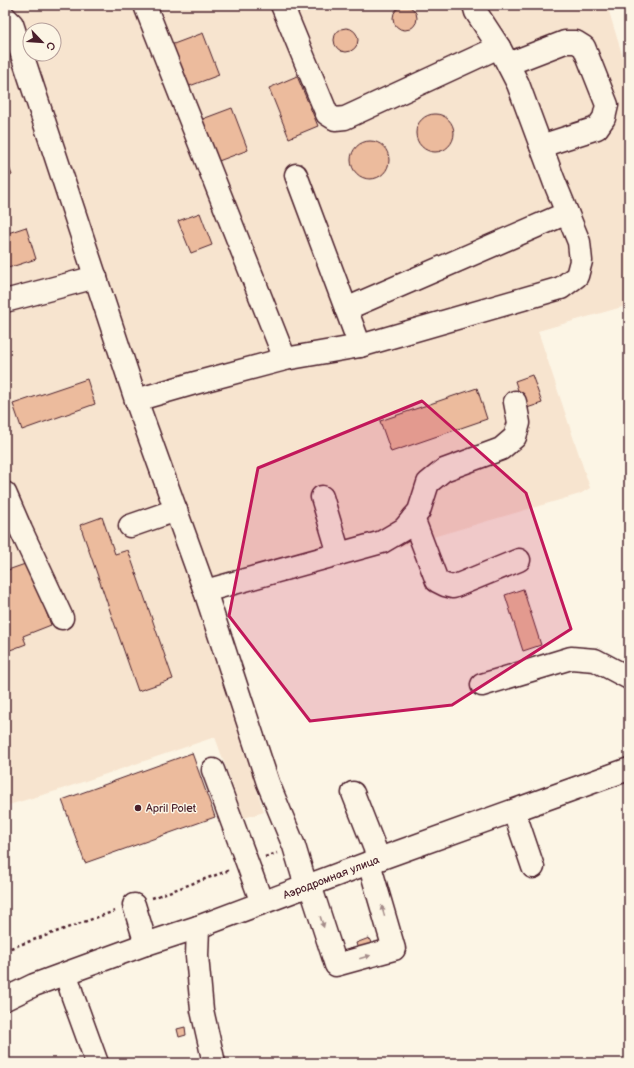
<svg xmlns="http://www.w3.org/2000/svg" width="634" height="1068" font-family="'Balsamiq Sans',sans-serif">
<style>
.built{fill:#f7e4cf;fill-rule:evenodd}
.building{fill:#ecbb9d;stroke:#4a1f2b}
.lines{fill:none;stroke-linecap:round;stroke-linejoin:round}
.minor-casing{stroke:#4a1f2b;stroke-width:25}
.path{stroke:#4a1f2b;stroke-width:2.5;stroke-dasharray:3 3;stroke-linecap:butt}
.minor{stroke:#fcf5e5;stroke-width:22}
.oneway{fill:#a38a88}
.marked{fill:#c2185b;fill-opacity:0.2;stroke:#c2185b;stroke-width:3;stroke-linejoin:round}
.poi-dot{fill:#4a1f2b;stroke:#fcf5e5;stroke-width:1.5}
.labels{text-anchor:middle;stroke-width:3;stroke-linejoin:round;paint-order:stroke}
.poi-label{font-size:11px;fill:#4a1f2b;stroke:#fcf5e5;text-anchor:start}
.street-label{font-size:11px;fill:#4a1f2b;stroke:#fcf5e5}
</style>
<rect width="100%" height="100%" fill="#fcf5e5"/>
<filter id="ink" filterUnits="userSpaceOnUse"><feTurbulence type="fractalNoise" baseFrequency=".025" numOctaves="2"/><feDisplacementMap in="SourceGraphic" scale="8" xChannelSelector="R" yChannelSelector="G"/><feConvolveMatrix kernelMatrix="1 2 1 2 8 2 1 2 1" color-interpolation-filters="sRGB"/></filter>
<g filter="url(#ink)">
<path class="built" d="M5,5H607L629,77V305L538,331L590,488L580,494L221,599L237,653L280,778L256,787L264,812L244,818L215,737L56,791L5,806ZM30,30H54V54H30Z"/>
<g class="building">
<circle cx="405" cy="18" r="12"/>
<circle cx="346" cy="40" r="12"/>
<polygon points="203,33 219,75 187,87 171,45"/>
<polygon points="297,76 318,126 289,138 269,88"/>
<polygon points="232,108 248,150 216,162 200,120"/>
<circle cx="435" cy="133" r="19"/>
<circle cx="370" cy="160" r="19"/>
<polygon points="5,157 12,175 5,178"/>
<polygon points="200,213 212,245 191,253 178,221"/>
<polygon points="26,227 36,259 5,269 5,234"/>
<polygon points="532,375 542,403 524,409 515,381"/>
<polygon points="87,379 95,404 22,430 13,404"/>
<polygon points="477,388 487,419 391,452 380,421"/>
<polygon points="102,517 115,554 128,550 173,679 138,691 80,525"/>
<polygon points="28,563 51,625 23,636 26,644 5,652 5,571"/>
<polygon points="523,589 541,645 523,651 505,595"/>
<polygon points="192,753 215,817 85,863 62,800"/>
<polygon points="369,938 373,948 359,953 356,943"/>
<polygon points="185,1027 186,1035 179,1037 177,1029"/>
</g>
<g class="lines">
<defs>
<g id="minor">
<polyline points="146,5 146,8 285,359"/>
<polyline points="282,5 327,114 335,119 345,118 499,47"/>
<polyline points="5,17 12,24 136,400 205,591 268,783 294,846 306,886"/>
<polyline points="508,64 565,42 576,42 584,47 607,105 604,118 597,128 541,146"/>
<polyline points="296,175 360,346"/>
<polyline points="5,301 96,277"/>
<polyline points="346,309 567,213"/>
<polyline points="136,400 195,383 285,359 360,346 561,288 577,276 581,261 579,242 554,181 518,84 499,47 476,12 474,5"/>
<polyline points="5,493 21,530 62,618"/>
<polyline points="322,497 339,554"/>
<polyline points="413,518 437,581 445,585 453,587 519,560"/>
<polyline points="130,526 176,510"/>
<polyline points="205,591 382,542 404,529 419,511 428,483 444,470 501,449 515,437 519,423 515,402"/>
<polyline points="482,685 571,658 595,660 629,678"/>
<polyline points="213,770 262,903"/>
<polyline points="353,793 379,859"/>
<polyline points="514,811 533,867"/>
<polyline points="310,885 336,965 394,949 369,863"/>
<polyline points="134,905 146,944"/>
<polyline points="198,927 197,956 202,1010 214,1063"/>
<polyline points="66,974 73,997 97,1063"/>
<polyline points="5,999 34,985 146,944 198,927 379,859 629,769"/>
</g>
</defs>
<use href="#minor" class="minor-casing"/>
<g class="path">
<polyline points="265,857 277,853"/>
<polyline points="152,898 230,870"/>
<polyline points="5,950 115,911"/>
</g>
<use href="#minor" class="minor"/>
</g>
<defs><path id="oneway-solid" d="M-6-.8H1V-3.2L6.5 0L1 3.2V.8H-6Z"/></defs>
<g class="oneway">
<use href="#oneway-solid" transform="translate(383 911) rotate(-106)"/>
<use href="#oneway-solid" transform="translate(322 922) rotate(72)"/>
<use href="#oneway-solid" transform="translate(365 957) rotate(-16)"/>
</g>
</g>
<path class="marked" d="M422,401L526,493L571,629L452,705L310,721L229,616L258,468Z"/>
<circle class="poi-dot" cx="138" cy="808" r="4"/>
<g class="labels">
<g class="poi-label">
<text x="146" y="812">April Polet</text>
</g>
<g class="street-label">
<text transform="translate(331 877) rotate(-21)" y="4">Аэродромная улица</text>
</g>
</g>
<rect width="634" height="1068" fill="none" stroke="#fcf5e5" stroke-width="20"/>
<rect x="10" y="10" width="614" height="1048" fill="none" stroke="#4a1f2b" stroke-width="1.5" filter="url(#ink)"/>
<g transform="translate(42 42) rotate(115)"><circle r="19" fill="#fcf5e5" stroke="#b59f9b"/>
<path d="M0-3L7 15L0 10L-7 15Z" fill="#4a1f2b"/>
<text y="-6" font-size="11" font-weight="bold" text-anchor="middle" fill="#4a1f2b">С</text>
</g>
</svg>
